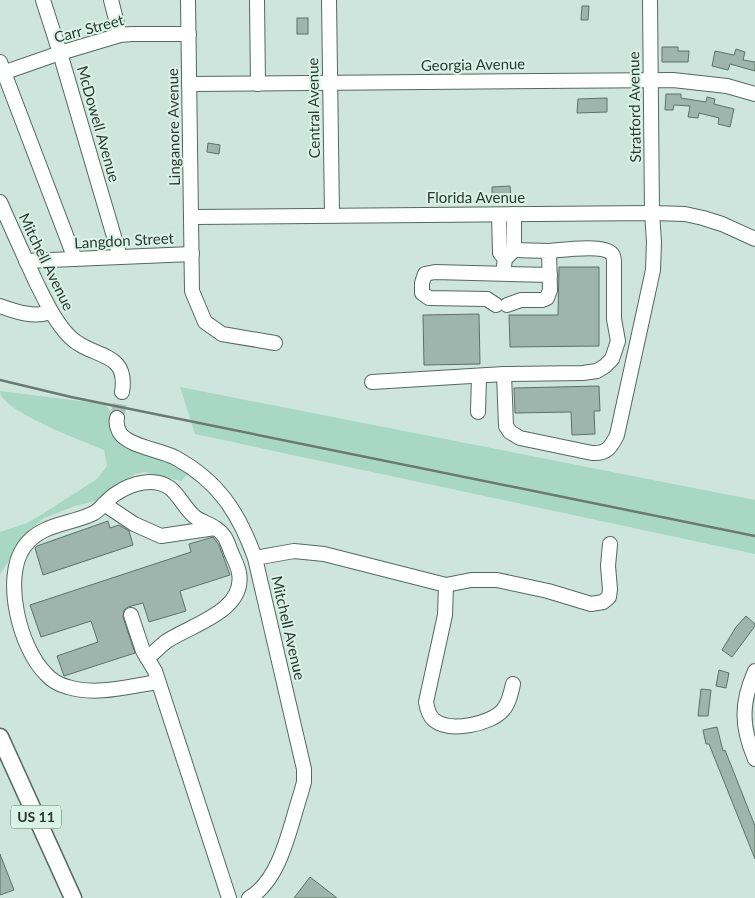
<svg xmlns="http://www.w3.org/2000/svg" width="755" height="898" font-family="Lato,sans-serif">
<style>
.green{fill:#a8d7c6}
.building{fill:#9db5ac;stroke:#5c7269}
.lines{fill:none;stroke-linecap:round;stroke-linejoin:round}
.minor-tunnel{stroke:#adc2ba;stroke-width:14;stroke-dasharray:14 7;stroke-linecap:butt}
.minor-casing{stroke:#536961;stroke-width:16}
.major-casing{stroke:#536961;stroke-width:19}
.minor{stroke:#fff;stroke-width:14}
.major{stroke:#fff;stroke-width:16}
.rail{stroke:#6a7974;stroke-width:2.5}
.labels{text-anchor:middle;stroke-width:4;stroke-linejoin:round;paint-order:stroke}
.shield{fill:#daf3e9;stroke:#616f6a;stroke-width:1}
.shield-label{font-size:14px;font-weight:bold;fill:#2d3733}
.street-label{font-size:15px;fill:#2d3733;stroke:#daf3e9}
</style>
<rect width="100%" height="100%" fill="#cde5dc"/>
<g class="green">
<polygon points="180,387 755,500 755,554 195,434"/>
<path d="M0,391L104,404L110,410L114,425L182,468L187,475L181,481L144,472L135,474L99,500L75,506L44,518L31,529L0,574V532L27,523L41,515L97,479L107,466L104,450C86,442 0,411 0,391Z"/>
</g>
<g class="building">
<polygon points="582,6 589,6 588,20 581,20"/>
<rect x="297" y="18" width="11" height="16"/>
<polygon points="662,47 678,47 678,51 689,51 688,62 662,62"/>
<polygon points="736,49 745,52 743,60 755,62 755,71 730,64 728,70 712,66 715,51 734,55"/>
<polygon points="666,94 681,94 681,98 706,102 707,97 715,99 714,104 734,109 730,127 718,124 719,118 699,113 698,118 688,117 690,106 674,105 673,110 665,110"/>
<polygon points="607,98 607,112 577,113 578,99"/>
<polygon points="208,143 220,145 219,154 207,152"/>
<polygon points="510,186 511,197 492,198 492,187"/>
<polygon points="559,267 599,267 599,346 510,347 509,315 558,315"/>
<polygon points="479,314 480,364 424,365 423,315"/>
<polygon points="599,386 600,411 594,411 595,434 572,435 571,412 515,413 514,388"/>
<polygon points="108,521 110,528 119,525 129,531 133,545 43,575 35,548 37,546"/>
<polygon points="213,537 219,545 230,575 180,591 186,611 149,622 143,603 128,607 124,610 123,617 135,653 64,676 57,656 98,642 91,621 41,637 30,605 191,552 189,544"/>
<polygon points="746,616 755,624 755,626 732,657 722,650 736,627"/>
<polygon points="719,670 729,673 726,688 716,686"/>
<polygon points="701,689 711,690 708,716 698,716"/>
<polygon points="717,727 723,751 725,750 755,826 755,859 709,744 706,744 703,730"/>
<polygon points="0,854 14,890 0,895"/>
<polygon points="310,877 337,898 294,898"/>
</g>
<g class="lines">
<polyline class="minor-tunnel" points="117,418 122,392"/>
<defs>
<g id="minor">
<polyline points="43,0 60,53 120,257"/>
<polyline points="111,0 120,35"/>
<polyline points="188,0 192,291 205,322 222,334 275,343"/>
<polyline points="257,0 258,84"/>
<polyline points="329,0 332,215"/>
<polyline points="0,62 75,259"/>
<polyline points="0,74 60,53 120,35 132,34 189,34"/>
<polyline points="189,84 673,80 727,86 755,94"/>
<path d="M0,202C12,229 24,256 36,282C46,302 55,322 70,337C92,359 129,350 122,392"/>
<polyline points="499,215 500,253 505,259"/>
<polyline points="192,217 652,213 685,214 703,218 722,224 755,239"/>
<polyline points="26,261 192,254"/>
<polyline points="503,273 505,259 514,250 514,214"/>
<polyline points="496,305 487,299 429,298 422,293 422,283 425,274 435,272 550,275"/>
<polyline points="507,305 521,300 542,300 547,298 550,290 549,251 514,250"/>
<path d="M0,306C17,312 34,318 51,312"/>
<path d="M504,374L506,426L510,432L520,438L592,453C607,454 611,447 617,435L653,270L654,242L652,213L650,0"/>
<path d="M372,382L504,374L583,373L597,371L605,366L612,359L618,341L614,319V261C614,259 613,255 612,254C604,244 562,250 549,251"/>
<polyline points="478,412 479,376"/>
<path d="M117,418C116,423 117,428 120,433C128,446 161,450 176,458C218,481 239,513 255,558L304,769V782L301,793C290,826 281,880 249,898"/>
<polyline points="104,504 134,524 161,536 215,528"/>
<path d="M255,558L294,551L324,554L446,585L445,615L426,702C427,708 429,716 434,720C450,733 491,724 503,710C509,703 511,693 513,684"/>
<polyline points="446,585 471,580 497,580 548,591 591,604 603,602 609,597 610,589 608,566 610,544"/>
<polyline points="131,615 143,651 155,671 229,898"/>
<path d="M147,658C154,653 160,646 167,641C191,625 246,611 239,573C238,566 234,559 231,552C229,547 227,539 223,535C217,526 203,523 195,517C185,509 180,496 170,488C154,477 132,483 117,493C108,498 102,508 94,513C70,525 41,523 24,547C2,578 20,649 46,674C52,681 60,685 68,687C96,696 130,686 158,682"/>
<path d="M755,671C741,703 741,726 755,759"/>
</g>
<polyline id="major" points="0,737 73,898"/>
</defs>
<use href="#minor" class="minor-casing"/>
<use href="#major" class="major-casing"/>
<use href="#minor" class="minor"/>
<use href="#major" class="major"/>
<polyline class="rail" points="0,380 71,397 755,536"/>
</g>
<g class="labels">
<rect class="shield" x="11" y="805.5" width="50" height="23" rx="4"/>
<g class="shield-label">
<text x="36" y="822">US 11</text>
</g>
<g class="street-label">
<text transform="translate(89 29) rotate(-15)" y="5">Carr Street</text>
<text transform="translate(473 65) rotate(-1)" y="5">Georgia Avenue</text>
<text transform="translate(635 107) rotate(-91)" y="5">Stratford Avenue</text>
<text transform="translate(314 108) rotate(-91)" y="5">Central Avenue</text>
<text transform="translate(98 124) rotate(74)" y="5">McDowell Avenue</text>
<text transform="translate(174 127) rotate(-91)" y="5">Linganore Avenue</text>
<text x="476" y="203">Florida Avenue</text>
<text transform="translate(124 241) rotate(-3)" y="5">Langdon Street</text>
<text transform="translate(46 262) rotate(64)" y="5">Mitchell Avenue</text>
<text transform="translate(288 628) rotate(77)" y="5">Mitchell Avenue</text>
</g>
</g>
</svg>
